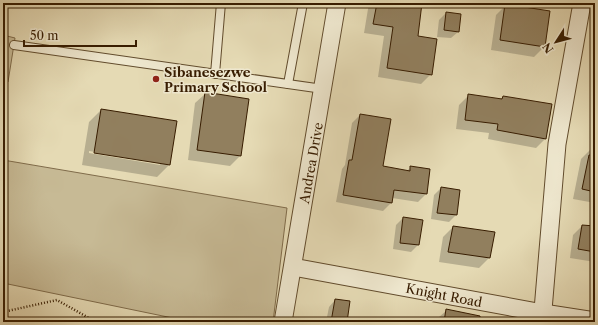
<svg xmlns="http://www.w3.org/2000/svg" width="598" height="325" font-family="'Libre Caslon Text',serif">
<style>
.green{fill:#c7ba95;stroke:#7f6b4a}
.shadow{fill:#0003;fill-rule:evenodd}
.building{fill:#917f5e;stroke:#371c00}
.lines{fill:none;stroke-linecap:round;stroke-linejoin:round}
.service-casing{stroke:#624c2d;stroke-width:10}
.minor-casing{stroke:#624c2d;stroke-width:19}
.path{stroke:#371c00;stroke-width:2.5;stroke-dasharray:1 2;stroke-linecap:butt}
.service{stroke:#eee7ce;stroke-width:8}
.minor{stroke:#eee7ce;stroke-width:17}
.poi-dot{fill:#8f2418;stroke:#eee7ce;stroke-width:1.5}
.labels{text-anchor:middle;stroke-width:3;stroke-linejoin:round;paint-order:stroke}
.poi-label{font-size:13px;font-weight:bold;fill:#371c00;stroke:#eee7ce;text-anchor:start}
.street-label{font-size:13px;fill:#371c00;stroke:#eee7ce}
</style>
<rect width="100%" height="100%" fill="#e5dab4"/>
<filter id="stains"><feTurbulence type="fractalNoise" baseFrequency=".005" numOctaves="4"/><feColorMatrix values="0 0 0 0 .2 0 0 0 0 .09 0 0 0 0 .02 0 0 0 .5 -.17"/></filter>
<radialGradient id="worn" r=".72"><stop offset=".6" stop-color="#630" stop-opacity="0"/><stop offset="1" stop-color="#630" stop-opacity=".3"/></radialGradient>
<g class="green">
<polygon points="3,35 15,38 8,82 3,82"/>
<polygon points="3,160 287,208 273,322 192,322 3,283"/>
</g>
<g class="shadow">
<polygon points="369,3 421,3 416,37 431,74 421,84 378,77 384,36 364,33"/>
<polygon points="506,5 544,47 534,57 491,50 496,15"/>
<polygon points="446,13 458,32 451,38 437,37 439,20"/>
<polygon points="205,94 240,156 230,166 188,160 195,103"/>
<polygon points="469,95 500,100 503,97 550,105 545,139 536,148 488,139 489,133 456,129 459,105"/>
<polygon points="3,100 7,101 3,129"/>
<path d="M101,110L169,165L157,177L82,165L89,122ZM89,151L160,163V165L89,153Z"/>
<polygon points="360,115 382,167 407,171 411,167 429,170 426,194 418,202 392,198 391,203 383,211 336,202 342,169 345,165 352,123"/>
<polygon points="591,149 595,150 595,203 573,199 581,159"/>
<polygon points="441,188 459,191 456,215 449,222 431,219 434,195"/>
<polygon points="403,218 421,221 418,245 411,252 393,249 396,225"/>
<polygon points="582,226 595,227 595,262 570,258 573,235"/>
<polygon points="453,227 489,258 479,268 439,262 443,237"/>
<polygon points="335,300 346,322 326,322 329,307"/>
<polygon points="446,311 467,322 438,322 439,317"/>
<polygon points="385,318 407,322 381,322"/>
</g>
<g class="building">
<polygon points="377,3 422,3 418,36 437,39 432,75 387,68 393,27 373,24"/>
<polygon points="505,4 550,11 545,47 500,40"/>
<polygon points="446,12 461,14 459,32 444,30"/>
<polygon points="205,92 249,99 241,156 197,150"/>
<polygon points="468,94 502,99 503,96 552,104 546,139 497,130 498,124 465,120"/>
<polygon points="101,109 177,121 170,165 94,153"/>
<polygon points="360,114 391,119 383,166 410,171 410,166 430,169 427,194 394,190 392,203 343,195 349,160 352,160"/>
<polygon points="589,155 595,155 595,192 582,189"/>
<polygon points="441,187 460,190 457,215 437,213"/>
<polygon points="403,217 423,220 419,245 400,243"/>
<polygon points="582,225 595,226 595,252 578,249"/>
<polygon points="453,226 495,232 490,258 448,252"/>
<polygon points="335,299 350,301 347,322 331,322"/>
<polygon points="446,309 480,316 480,322 444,322"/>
</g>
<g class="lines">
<defs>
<g id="service">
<polyline points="14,45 323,89"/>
<polyline points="215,74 221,3"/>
<polyline points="288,84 303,3"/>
</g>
<g id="minor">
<polyline points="293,267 543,313 595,321"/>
<polyline points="283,322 337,3"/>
<polyline points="542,322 557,144 582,3"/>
</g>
</defs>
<use href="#service" class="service-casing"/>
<use href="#minor" class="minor-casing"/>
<polyline class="path" points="3,312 57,300 96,322"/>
<use href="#service" class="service"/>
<use href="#minor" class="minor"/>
</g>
<circle class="poi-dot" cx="156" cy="79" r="4"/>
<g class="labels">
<g class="poi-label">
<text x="164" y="77">Sibanesezwe<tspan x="164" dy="15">Primary School</tspan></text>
</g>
<g class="street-label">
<text transform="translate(311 163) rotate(-80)" y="5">Andrea Drive</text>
<text transform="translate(444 295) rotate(11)" y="5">Knight Road</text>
</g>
</g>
<rect width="598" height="325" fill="none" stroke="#e5dab4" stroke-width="16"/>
<rect x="4" y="4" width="590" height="317" fill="none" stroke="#371c00" stroke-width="2"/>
<rect x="8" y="8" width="582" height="309" fill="none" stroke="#371c00"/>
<g transform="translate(556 42) rotate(234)" stroke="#eee7ce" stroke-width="3" paint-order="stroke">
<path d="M0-3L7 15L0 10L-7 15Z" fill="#371c00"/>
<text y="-6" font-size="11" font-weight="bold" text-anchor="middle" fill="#371c00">N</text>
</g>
<path d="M24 40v6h112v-6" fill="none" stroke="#371c00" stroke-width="2"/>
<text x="30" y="40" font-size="12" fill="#371c00" stroke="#eee7ce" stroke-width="3" paint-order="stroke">50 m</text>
<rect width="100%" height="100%" filter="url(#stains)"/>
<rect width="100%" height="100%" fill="url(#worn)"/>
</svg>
